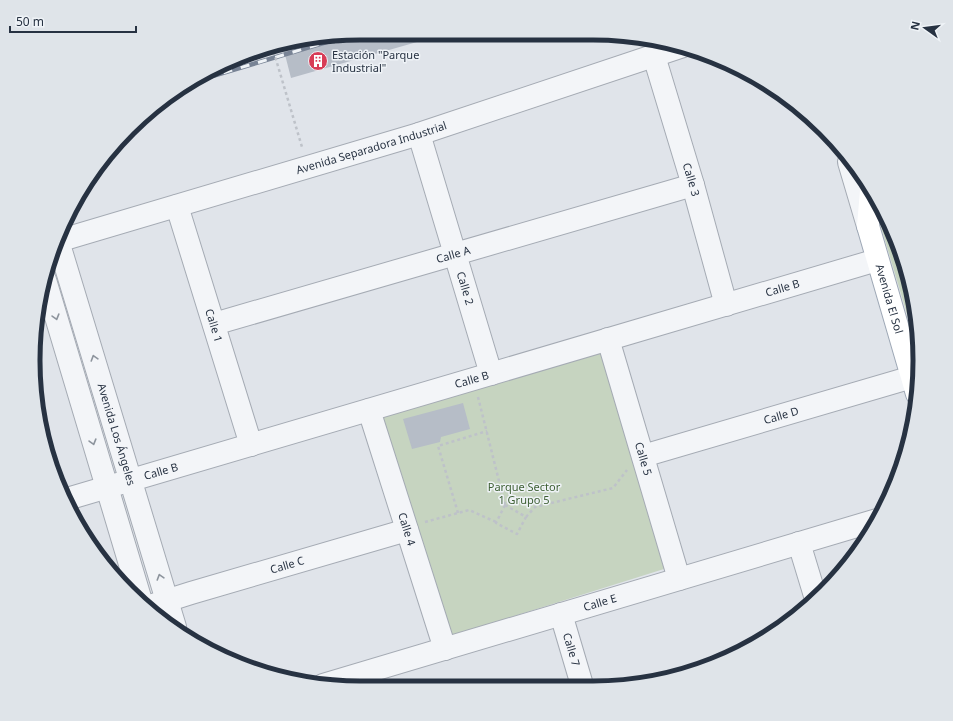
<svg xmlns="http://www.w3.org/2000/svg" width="953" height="721" font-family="'Noto Sans',sans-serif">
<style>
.green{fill:#c6d4c0}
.building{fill:#b6bdc7}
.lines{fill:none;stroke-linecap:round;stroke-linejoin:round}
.minor-casing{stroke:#a5abb4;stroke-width:24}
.major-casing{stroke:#9ea8b6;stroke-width:24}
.path{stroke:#bec2c9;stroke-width:2.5;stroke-dasharray:3 3;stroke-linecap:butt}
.minor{stroke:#f3f5f8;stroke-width:22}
.major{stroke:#fff;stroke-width:22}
.rail-casing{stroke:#788395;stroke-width:4.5}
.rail{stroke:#eff3f7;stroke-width:3;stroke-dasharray:9;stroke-linecap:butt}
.path-bridge{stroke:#bec2c9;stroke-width:2.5;stroke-dasharray:3 3;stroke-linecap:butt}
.oneway{stroke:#8d949d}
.labels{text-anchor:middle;stroke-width:3;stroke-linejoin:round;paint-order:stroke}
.poi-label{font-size:11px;fill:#273242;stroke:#eff3f7;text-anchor:start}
.street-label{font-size:11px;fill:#273242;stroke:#eff3f7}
.park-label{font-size:11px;fill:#3d5f33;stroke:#eff3f7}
.rim{fill:none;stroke:#273242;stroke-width:5}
</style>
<rect width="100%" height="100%" fill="#e0e4ea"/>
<g class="green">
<polygon points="880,207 895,235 914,296 920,358 879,220"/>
<polygon points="604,347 664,569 448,637 380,418"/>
</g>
<g class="building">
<polygon points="373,33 445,34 291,78 282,43 333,37 335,44"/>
<polygon points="463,403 470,429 441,437 440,442 412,449 403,419"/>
</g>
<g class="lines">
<defs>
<g id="minor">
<path id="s1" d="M654,56L693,185L726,305"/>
<path id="s2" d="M419,134L491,374"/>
<polyline points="849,162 868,226"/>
<path id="s3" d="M177,206L251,445"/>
<path id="s4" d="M58,241L419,134L683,46"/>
<path id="s5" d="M58,241L175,627"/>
<polyline points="45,280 141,601"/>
<path id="s6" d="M214,324L693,185"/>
<path id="s7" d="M608,339L679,579"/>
<path id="s8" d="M369,410L445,649"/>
<path id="s9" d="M643,456L919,375"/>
<path id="s10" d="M67,499L877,260"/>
<polyline points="799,543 816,599"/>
<path id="s11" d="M153,605L191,593L407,530"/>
<path id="s12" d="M561,614L582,685"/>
<path id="s13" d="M323,685L877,520"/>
</g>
<g id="major">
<path id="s14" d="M871,191L868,226L917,394"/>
</g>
</defs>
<use href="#minor" class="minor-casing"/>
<use href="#major" class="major-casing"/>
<g class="path">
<polyline points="320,58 340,52"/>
<polyline points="478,397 505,505"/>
<polygon points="505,505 526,517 517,534 496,523"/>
<polyline points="458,513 438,446 487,431"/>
<polyline points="526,517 535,507 613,488 627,470"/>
<polyline points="425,522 469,510 496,522"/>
</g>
<use href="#minor" class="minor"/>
<use href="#major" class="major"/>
<defs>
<g id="rail">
<polyline points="270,46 279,44"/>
<polyline points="189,83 357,33"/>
</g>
</defs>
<use href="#rail" class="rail-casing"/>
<use href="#rail" class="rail"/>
<polyline class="path-bridge" points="272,46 302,147"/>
</g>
<defs><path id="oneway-chevron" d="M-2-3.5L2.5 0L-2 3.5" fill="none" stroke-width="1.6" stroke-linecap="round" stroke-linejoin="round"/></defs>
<g class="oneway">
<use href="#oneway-chevron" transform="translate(56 317) rotate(74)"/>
<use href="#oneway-chevron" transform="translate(94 358) rotate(-107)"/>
<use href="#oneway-chevron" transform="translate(93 442) rotate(74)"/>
<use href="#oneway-chevron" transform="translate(160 577) rotate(-107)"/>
</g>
<defs>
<symbol id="building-disc" viewBox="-11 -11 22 22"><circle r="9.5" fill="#d83c56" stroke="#eff3f7"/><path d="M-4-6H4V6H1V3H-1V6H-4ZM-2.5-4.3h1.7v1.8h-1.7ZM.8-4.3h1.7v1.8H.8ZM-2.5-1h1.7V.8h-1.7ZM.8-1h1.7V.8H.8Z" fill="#fff"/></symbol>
</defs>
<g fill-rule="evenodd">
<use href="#building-disc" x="307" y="50" width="22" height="22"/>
</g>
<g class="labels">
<g class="poi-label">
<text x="332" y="59">Estación "Parque<tspan x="332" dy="13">Industrial"</tspan></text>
</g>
<g class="street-label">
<text dy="4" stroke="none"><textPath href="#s4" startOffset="327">Avenida Separadora Industrial</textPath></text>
<text dy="4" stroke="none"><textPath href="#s1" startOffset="129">Calle 3</textPath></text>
<text dy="4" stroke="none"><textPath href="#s6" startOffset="249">Calle A</textPath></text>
<text dy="4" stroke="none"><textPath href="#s2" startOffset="161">Calle 2</textPath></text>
<text dy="4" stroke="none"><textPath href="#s10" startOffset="746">Calle B</textPath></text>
<text dy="4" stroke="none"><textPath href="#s14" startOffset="111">Avenida El Sol</textPath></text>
<text dy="4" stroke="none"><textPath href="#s3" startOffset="125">Calle 1</textPath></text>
<text dy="4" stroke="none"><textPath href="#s10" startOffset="422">Calle B</textPath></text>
<text dy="4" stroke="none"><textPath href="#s9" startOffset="144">Calle D</textPath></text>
<text dy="4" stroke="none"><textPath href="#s5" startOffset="202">Avenida Los Ángeles</textPath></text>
<text dy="4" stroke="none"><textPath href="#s7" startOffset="125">Calle 5</textPath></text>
<text dy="4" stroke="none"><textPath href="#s10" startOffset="98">Calle B</textPath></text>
<text dy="4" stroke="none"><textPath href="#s8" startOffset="125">Calle 4</textPath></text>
<text dy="4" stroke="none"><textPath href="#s11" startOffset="140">Calle C</textPath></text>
<text dy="4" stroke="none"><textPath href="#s13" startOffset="289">Calle E</textPath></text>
<text dy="4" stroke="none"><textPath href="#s12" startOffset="37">Calle 7</textPath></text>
</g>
<g class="park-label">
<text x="524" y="491">Parque Sector<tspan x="524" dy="13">1 Grupo 5</tspan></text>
</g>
</g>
<path d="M0 0H953V721H0ZM360 40H593A320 320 0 0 1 913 360V361A320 320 0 0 1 593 681H360A320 320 0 0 1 40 361V360A320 320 0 0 1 360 40Z" fill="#dfe4e9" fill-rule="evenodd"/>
<path class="rim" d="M360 40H593A320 320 0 0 1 913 360V361A320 320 0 0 1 593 681H360A320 320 0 0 1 40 361V360A320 320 0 0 1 360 40Z"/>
<g transform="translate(925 28) rotate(284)" stroke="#eff3f7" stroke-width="3" paint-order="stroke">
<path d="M0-3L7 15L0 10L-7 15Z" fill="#273242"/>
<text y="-6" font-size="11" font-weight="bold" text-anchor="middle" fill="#273242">N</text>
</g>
<path d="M10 26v6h126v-6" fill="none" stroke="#273242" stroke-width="2"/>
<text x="16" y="26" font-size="12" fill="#273242" stroke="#eff3f7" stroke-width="3" paint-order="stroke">50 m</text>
</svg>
